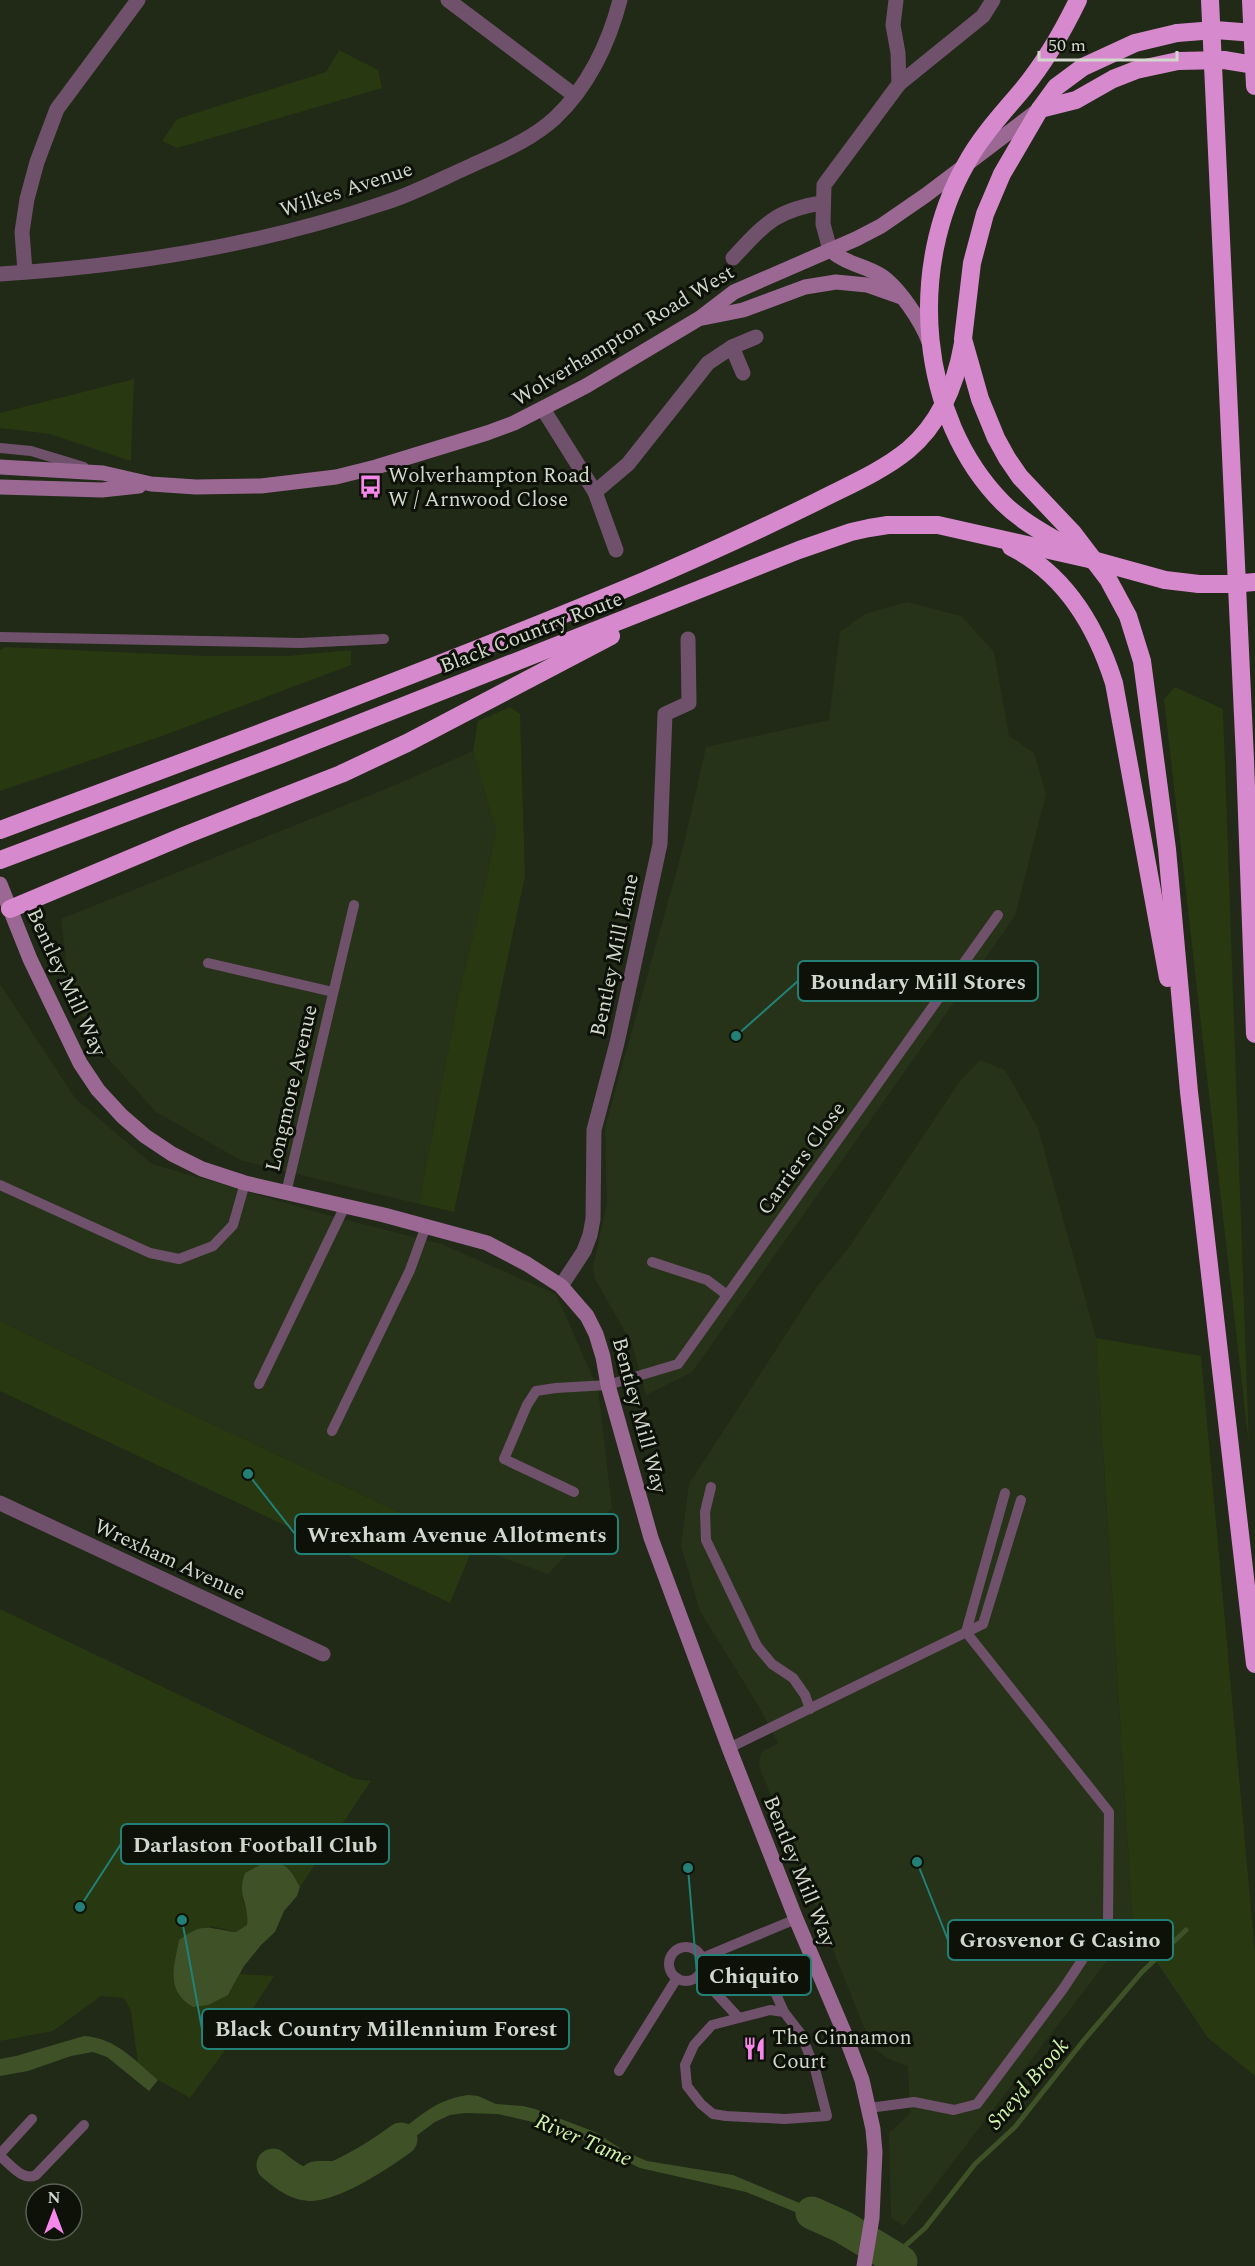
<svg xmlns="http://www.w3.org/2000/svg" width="1255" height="2266" font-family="Spectral,serif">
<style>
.built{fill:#273319}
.green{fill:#283810}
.water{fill:#3f5227;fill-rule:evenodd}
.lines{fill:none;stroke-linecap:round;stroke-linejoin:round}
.stream{stroke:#3f5227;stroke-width:5}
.river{stroke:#3f5227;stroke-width:33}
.lane{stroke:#70516c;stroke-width:10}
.street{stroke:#70516c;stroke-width:15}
.secondary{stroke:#9a6893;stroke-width:15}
.highway{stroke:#d789cd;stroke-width:18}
.highway-bridge{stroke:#d789cd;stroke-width:18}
.labels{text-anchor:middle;stroke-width:6;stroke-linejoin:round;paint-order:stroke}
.street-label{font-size:21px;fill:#d1d7cb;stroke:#0d1108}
.poi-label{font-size:21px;fill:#d1d7cb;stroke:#0d1108;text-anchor:start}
.water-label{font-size:22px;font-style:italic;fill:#d0f2aa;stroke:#0d1108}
.leader{fill:none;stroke:#228077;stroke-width:2}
.callout-dot{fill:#228077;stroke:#0d1108;stroke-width:2}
.callout{fill:#0d1108;stroke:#228077;stroke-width:2}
.callout-label{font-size:22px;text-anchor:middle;font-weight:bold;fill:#d1d7cb}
</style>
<rect width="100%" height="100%" fill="#212917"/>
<g class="built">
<polygon points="907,602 961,616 994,652 1009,736 1034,753 1046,794 1015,916 692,1372 646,1395 632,1344 595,1279 593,1266 607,1203 605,1127 683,848 706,747 829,720 840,632 865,614"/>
<polygon points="473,751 496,831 485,886 459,994 419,1204 240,1160 156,1112 103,1053 70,994 61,919 393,786"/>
<polygon points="0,984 75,1098 152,1164 331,1216 441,1244 556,1294 598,1389 612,1508 548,1574 473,1547 165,1402 0,1321"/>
<polygon points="980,1060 1005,1070 1038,1128 1096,1338 1133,1927 904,2226 891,2218 889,2133 910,2114 908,2066 887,2058 872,2047 759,1766 761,1752 778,1743 758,1705 700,1611 681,1546 689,1484 816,1288 850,1246 960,1081"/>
</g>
<g class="green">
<polygon points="339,50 378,70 382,88 177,148 162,141 177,119 326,72"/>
<polygon points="134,379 131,461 50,434 0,428 0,413"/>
<polygon points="6,647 206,656 287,656 351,650 351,665 165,735 0,791 0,650"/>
<polygon points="1175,687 1223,709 1249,1446 1164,699"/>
<polygon points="510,707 520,714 525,876 454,1212 419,1204 459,994 485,886 496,831 473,751 478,721"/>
<polygon points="0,1321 165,1402 473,1547 450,1603 0,1391"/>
<polygon points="1096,1338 1201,1356 1255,1953 1255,2076 1208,2038 1133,1927"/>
<polygon points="0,1609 355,1779 371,1781 300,1887 289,1868 242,1898 248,1915 247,1925 237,1932 210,1926 228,1995 240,1974 274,1976 234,2038 190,2098 158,2080 138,2064 131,2011 124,1998 101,1996 53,2031 0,2041"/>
<path d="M357,2159H361L365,2165C353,2176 331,2182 317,2174L319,2166L355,2162Z"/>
</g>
<g class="water">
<path d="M264,1863C288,1863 289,1867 300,1887L297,1896L284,1911L275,1932L261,1945L244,1966L228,1995L208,2005L193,2007C165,1990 174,1968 179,1940C205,1921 208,1929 236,1932L247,1925C250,1905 236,1896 245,1873Z"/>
<path d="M84,2036C116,2038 134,2060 158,2080L149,2091L107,2057L93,2052L71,2056L28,2071L0,2076V2059L16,2056Z"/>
<path d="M468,2095L478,2096L496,2104L523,2106L535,2109L595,2132L626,2152L647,2161L733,2175L828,2215L853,2221L849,2241L825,2224L746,2192L640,2168L558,2128L498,2114L465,2113L450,2115L435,2122L369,2171L312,2197L296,2192L267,2174L273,2165L288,2164L299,2168C304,2167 307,2163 311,2162C320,2160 331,2162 340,2161C352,2159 364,2153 375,2147C409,2130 427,2100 468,2095ZM357,2159L361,2160L364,2165C353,2176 331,2182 317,2174L319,2166L350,2164Z"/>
</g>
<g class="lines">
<polyline class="stream" points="901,2266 905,2246 925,2228 975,2164 1015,2127 1084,2040 1142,1972 1186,1930"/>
<g class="river">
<path d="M273,2165C282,2172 293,2182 305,2184C328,2189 382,2153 401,2139"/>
<polyline points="812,2213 843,2227 901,2262"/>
</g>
<g class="lane">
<polyline points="0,448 31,451 84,467"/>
<polyline points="0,637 300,643 384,639"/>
<polyline points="208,963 333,992"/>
<polyline points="0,1185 150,1253 179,1259 213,1246 233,1225 245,1183"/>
<polyline points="286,1193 354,905"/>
<polyline points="652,1262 707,1280 727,1295"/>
<polyline points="259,1384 345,1206"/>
<polyline points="332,1431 410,1270 426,1226"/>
<polyline points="711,1487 705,1512 706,1540 757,1646 772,1664 793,1678 805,1695 810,1709"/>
<polyline points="574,1492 504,1459 527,1405 536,1391 556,1388 608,1385 678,1364 998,915"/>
<polyline points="966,1632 1005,1493"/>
<polyline points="729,1748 983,1624 1021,1500"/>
<circle cx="686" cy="1964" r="17"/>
<polyline points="702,1958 796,1919"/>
<polyline points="761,1961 784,2012"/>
<polyline points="699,1975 739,2018 770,2010 784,2012 801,2034 815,2069 827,2116 785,2119 726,2116 713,2114 701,2104 687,2086 685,2065 694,2045 712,2025 739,2018"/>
<polyline points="619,2071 677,1978"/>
<polyline points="869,2108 914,2102 954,2110 977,2104 1063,1989 1108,1921 1109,1812 966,1632"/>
<polyline points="0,2154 32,2119"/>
<path d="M0,2156C10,2164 23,2182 36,2175L84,2125"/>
</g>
<g class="street">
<polyline points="448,0 574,95"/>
<polyline points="896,0 893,25 898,53 899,84"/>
<polyline points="830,250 823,224 824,185 899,84 983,16 993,0"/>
<path d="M733,258C764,225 775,210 822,203"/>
<polyline points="25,272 22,232 27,199 37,162 57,109 138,0"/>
<path d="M0,274C130,266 261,245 384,203C413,194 441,179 468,167C498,153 530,141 555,118C588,87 609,43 620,0"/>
<polyline points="732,347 743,373"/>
<polyline points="543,409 595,492 616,550"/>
<polyline points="595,492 628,464 708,363 732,347 756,337"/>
<polyline points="561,1286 584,1251 590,1235 593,1219 594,1130 617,1043 660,844 665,714 689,703 688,639"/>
<polyline points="0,1503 323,1654"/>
</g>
<g class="secondary">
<path d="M830,250C848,265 861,264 880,275C898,286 922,322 929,342"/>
<polyline points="703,318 743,310 805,287 836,282 867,285 901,297"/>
<polyline points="0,467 103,473 151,484 196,487 261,486 336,477 376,467 487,433 514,423 586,386 700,318 734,292 856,239 881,226 926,195 1037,111"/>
<polyline points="0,487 102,490 139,486"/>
<polyline points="0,884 30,959 80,1063 98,1090 122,1116 145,1136 172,1154 202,1169 245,1183 384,1215 487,1243 527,1264 561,1286 587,1316 596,1334 603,1357 608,1385 651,1538 729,1748 796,1919 844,2032 862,2080 873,2129 875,2152 872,2218 864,2266"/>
</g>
<g class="highway">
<polyline points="1210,0 1245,759 1255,1034"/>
<polyline points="1251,0 1255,86"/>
<polyline points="1177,33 1135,43 1083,67 1056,87 1040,109 1002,174 985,214 972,263 963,339 980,399 996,438 1007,458 1020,477 1073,533 1108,579 1128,616 1142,661 1167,849 1189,1092 1255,1664"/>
<polyline points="1040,109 1076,100 1113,79 1136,70 1178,61"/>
<path d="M1011,547C1065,574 1096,626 1114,683L1168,978"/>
<path d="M1074,551C1050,536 1023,523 1003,503C918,417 907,267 966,164C981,136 1003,113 1023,89C1045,62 1063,31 1078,0"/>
<path d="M0,830C216,750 432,670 644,581C702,556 759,530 816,502C847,486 881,472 908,450C940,423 956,384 963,343"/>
<polyline points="0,860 282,754 799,550 851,532 869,528 888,525 938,525 1089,559 1165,580 1199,584"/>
<polyline points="10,909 186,835 341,774 407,743 611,636"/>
</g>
<g class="highway-bridge">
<polyline points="1177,33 1215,30 1255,33"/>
<polyline points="1178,61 1224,60 1255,65"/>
<polyline points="1199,584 1232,584 1255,582"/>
</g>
</g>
<defs>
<symbol id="bus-bare" viewBox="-9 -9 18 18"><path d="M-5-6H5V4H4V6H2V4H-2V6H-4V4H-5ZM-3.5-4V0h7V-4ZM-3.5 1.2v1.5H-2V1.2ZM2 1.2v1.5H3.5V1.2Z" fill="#f788eb" stroke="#0d1108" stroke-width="2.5" paint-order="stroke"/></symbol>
<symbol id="restaurant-bare" viewBox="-9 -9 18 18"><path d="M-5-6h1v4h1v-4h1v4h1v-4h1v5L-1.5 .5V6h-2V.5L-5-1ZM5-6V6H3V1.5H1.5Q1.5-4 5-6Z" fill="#f788eb" stroke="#0d1108" stroke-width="2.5" paint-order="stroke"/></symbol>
</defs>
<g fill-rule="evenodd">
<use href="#bus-bare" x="354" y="470" width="33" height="33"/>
<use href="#restaurant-bare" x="738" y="2032" width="33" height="33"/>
</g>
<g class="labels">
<g class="street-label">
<text transform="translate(346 189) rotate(-18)" y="7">Wilkes Avenue</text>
<text transform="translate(623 335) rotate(-31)" y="7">Wolverhampton Road West</text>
<text transform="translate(531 632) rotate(-21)" y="7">Black Country Route</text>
<text transform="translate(614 955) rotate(-78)" y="7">Bentley Mill Lane</text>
<text transform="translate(67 982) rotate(65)" y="7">Bentley Mill Way</text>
<text transform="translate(291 1088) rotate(-77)" y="7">Longmore Avenue</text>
<text transform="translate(801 1158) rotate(-54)" y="7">Carriers Close</text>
<text transform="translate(640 1415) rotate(75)" y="7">Bentley Mill Way</text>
<text transform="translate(170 1559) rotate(25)" y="7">Wrexham Avenue</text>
<text transform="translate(800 1871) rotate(68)" y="7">Bentley Mill Way</text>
</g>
<g class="poi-label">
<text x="388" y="482">Wolverhampton Road<tspan x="388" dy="24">W / Arnwood Close</tspan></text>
<text x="772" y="2044">The Cinnamon<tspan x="772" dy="24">Court</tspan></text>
</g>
<g class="water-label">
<text transform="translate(1027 2083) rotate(-49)" y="8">Sneyd Brook</text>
<text transform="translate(584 2139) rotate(23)" y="8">River Tame</text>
</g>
</g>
<path class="leader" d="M736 1036L798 981M248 1474L295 1534M80 1907L121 1844M917 1862L948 1940M688 1868L697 1975M182 1920L202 2029"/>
<g class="callout-dot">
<circle cx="736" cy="1036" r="6"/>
<circle cx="248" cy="1474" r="6"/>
<circle cx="80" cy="1907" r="6"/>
<circle cx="917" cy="1862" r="6"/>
<circle cx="688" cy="1868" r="6"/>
<circle cx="182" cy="1920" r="6"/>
</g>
<g class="callout">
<rect x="798" y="961" width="240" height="40" rx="6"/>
<rect x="295" y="1514" width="323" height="40" rx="6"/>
<rect x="121" y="1824" width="268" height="40" rx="6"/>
<rect x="948" y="1920" width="225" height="40" rx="6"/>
<rect x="697" y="1955" width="114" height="40" rx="6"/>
<rect x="202" y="2009" width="367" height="40" rx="6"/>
</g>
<g class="callout-label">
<text x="918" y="989">Boundary Mill Stores</text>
<text x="457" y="1542">Wrexham Avenue Allotments</text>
<text x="255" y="1852">Darlaston Football Club</text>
<text x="1060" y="1947">Grosvenor G Casino</text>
<text x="754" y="1983">Chiquito</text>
<text x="386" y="2036">Black Country Millennium Forest</text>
</g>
<g transform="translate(54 2212)"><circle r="28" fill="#0d1108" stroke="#5b6056" stroke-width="1.5"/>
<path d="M0-4.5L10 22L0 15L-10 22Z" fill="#f788eb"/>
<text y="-9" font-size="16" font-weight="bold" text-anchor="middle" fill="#d1d7cb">N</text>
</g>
<path d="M1039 51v9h138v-9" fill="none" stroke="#d1d7cb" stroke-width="3"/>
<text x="1048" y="51" font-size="18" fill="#d1d7cb" stroke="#0d1108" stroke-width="4.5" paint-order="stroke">50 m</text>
</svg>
